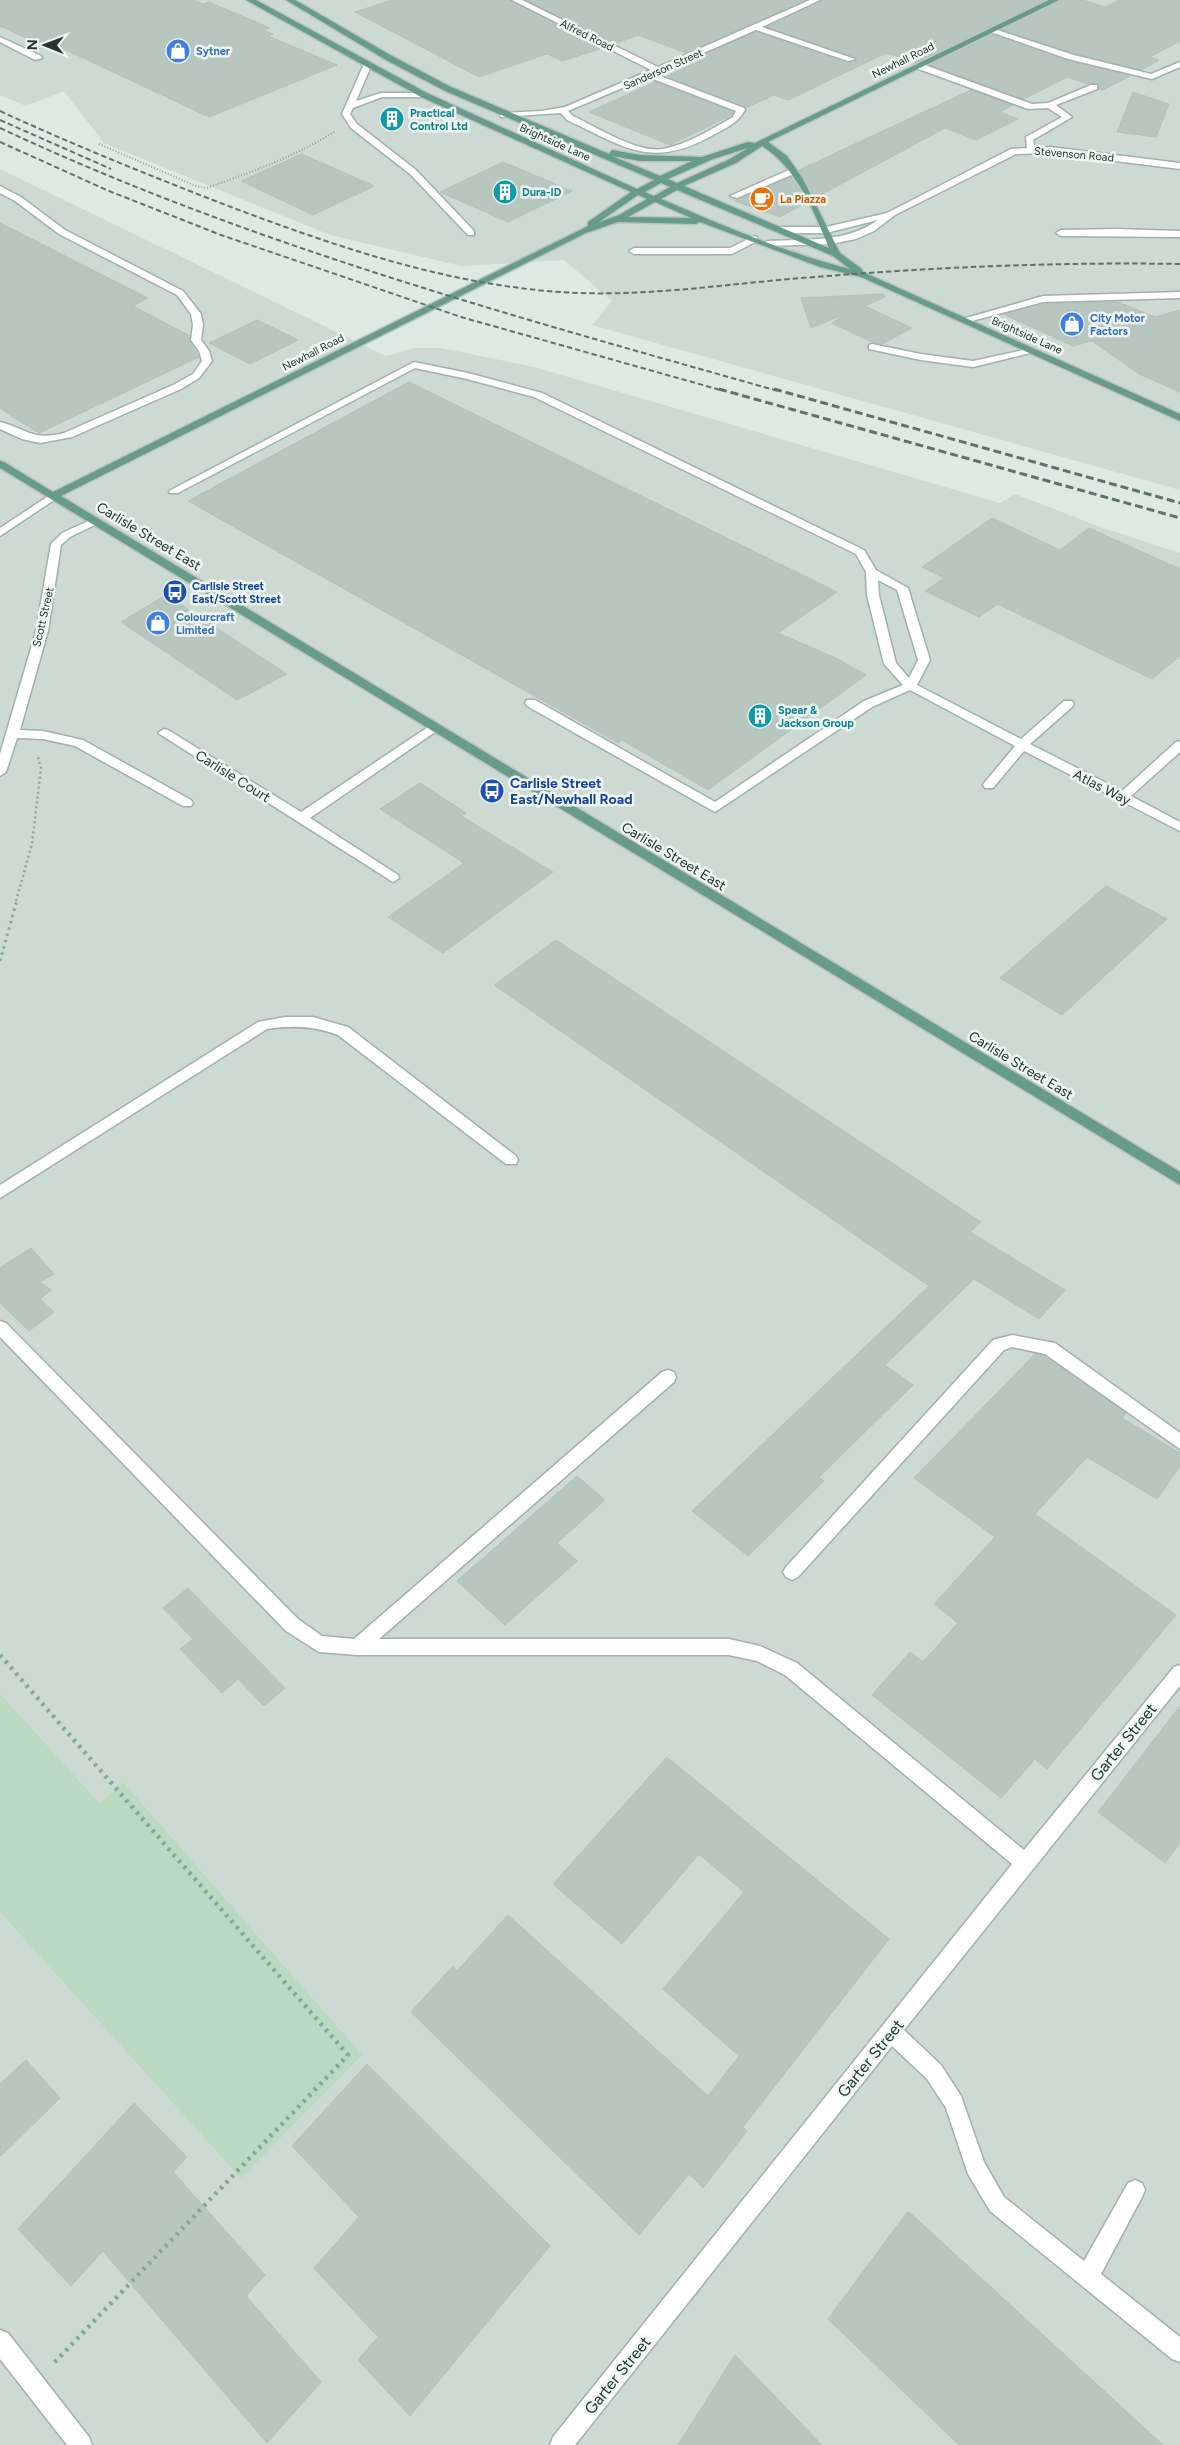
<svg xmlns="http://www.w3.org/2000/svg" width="1180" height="2445" font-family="Figtree,sans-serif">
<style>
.built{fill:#cdd9d3}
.green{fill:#b9d9c0}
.building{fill:#b8c6c0;stroke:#b2c2ba}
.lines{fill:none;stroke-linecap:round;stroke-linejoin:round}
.minor-casing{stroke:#a2b0aa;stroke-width:3}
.major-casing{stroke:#bcc3c1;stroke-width:3}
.path-far3{stroke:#82aa9b;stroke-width:2;stroke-dasharray:1 2;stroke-linecap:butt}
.path-far2{stroke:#82aa9b;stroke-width:2.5;stroke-dasharray:2 3;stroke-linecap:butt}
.path-far1{stroke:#82aa9b;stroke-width:3;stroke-dasharray:2.5 4;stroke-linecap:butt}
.path{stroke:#82aa9b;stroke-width:4.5;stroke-dasharray:3 5;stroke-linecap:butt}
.minor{fill:#fff;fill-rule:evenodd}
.major{fill:#679b8b;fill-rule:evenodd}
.rail-far1{stroke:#5c736b;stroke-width:2;stroke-dasharray:5.5 3;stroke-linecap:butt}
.rail{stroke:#5c736b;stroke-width:3;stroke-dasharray:8 4;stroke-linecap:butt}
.labels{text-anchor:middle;stroke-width:5;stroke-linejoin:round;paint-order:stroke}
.far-street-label{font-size:11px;fill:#213730;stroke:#eff6f2}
.far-shop-label{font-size:11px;font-weight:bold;fill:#366cbe;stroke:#eff6f2;text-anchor:start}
.far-culture-label{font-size:11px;font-weight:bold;fill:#0d838f;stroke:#eff6f2;text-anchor:start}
.far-food-label{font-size:11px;font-weight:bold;fill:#c56008;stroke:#eff6f2;text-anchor:start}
.far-transit-label{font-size:11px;font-weight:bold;fill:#164399;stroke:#eff6f2;text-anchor:start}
.street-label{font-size:14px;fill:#213730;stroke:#eff6f2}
.transit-label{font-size:14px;font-weight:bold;fill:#164399;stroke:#eff6f2;text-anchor:start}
.near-street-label{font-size:16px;fill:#213730;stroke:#eff6f2}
</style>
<rect width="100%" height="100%" fill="#dfe9e4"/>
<g class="built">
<polygon points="0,0 1180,0 1180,490 592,325 612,301 564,260 461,266 330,235 104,143 64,91 26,106 0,95"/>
<polygon points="0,169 386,356 414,348 441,348 534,367 1000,503 1015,494 1103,528 1180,553 1180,2445 0,2445"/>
</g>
<polygon class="green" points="0,1694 100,1804 123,1782 362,2055 241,2178 0,1912"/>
<g class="building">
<polygon points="0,0 193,0 203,4 209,2 270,28 263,30 273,34 268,36 337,65 209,117 49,42 57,52 0,26"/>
<polygon points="392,0 510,0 603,48 562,61 547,54 479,77 355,12"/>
<polygon points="526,0 805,0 686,53 638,35 615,44"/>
<polygon points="822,0 1045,0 917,62 886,53 788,100 774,95 746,108 667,76 704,59 698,57 756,32 847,63 856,61 856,57 767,27"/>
<polygon points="1061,0 1083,0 1105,7 1119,0 1180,0 1180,41 1150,57 1159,60 1142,70 1075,53 1002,30"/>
<polygon points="993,35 1067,61 1130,76 1103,90 1099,89 1097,83 1088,84 1067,77 1024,99 930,65"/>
<polygon points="655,82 733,112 732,115 670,145 589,112"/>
<polygon points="971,90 1013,105 1000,112 1018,119 976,140 945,128 815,198 799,170"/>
<polygon points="1133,92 1169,104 1156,137 1117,132"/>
<polygon points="302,154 374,186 313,215 241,181"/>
<polygon points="503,162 572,191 508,222 440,192"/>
<polygon points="791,177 807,202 780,217 735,201"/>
<polygon points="0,223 148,298 133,306 190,336 189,341 199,357 39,433 13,417 0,408"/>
<polygon points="884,294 885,297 865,306 912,328 882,344 872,342 832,323 845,314 811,328 801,298"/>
<polygon points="1118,302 1155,317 1180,310 1180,392 1139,374 1092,341 1073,346 1003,314 1043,304"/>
<polygon points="257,320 298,340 250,364 209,343"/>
<polygon points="409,382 837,592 778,633 838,659 866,675 708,790 622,740 618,743 188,501"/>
<polygon points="992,518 1060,550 1089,528 1180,569 1180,656 1152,679 998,604 979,617 925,591 944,578 922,567"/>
<polygon points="166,595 287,674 237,700 121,622"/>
<polygon points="420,783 466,813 461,816 553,872 443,953 388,917 464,863 380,809"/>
<polygon points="1106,886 1167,919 1062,1015 1000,978"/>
<polygon points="556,940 981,1222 970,1232 1065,1290 1039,1319 974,1279 885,1365 913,1385 819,1477 824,1481 748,1556 692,1511 929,1286 494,985"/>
<polygon points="31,1248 54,1274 40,1282 51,1290 40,1299 54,1312 29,1331 0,1303 0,1268"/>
<polygon points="1035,1354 1044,1356 1126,1413 1122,1418 1180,1453 1180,1466 1157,1499 1087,1457 1035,1514 1176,1615 1047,1769 1035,1759 1001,1798 872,1695 910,1652 923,1662 958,1623 934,1604 995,1537 914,1478"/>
<polygon points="577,1476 605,1500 557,1543 577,1561 505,1625 457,1581"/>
<polygon points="188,1588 285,1688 264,1706 238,1679 222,1693 180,1649 193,1639 163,1608"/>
<polygon points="1180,1706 1180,1843 1165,1863 1098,1812"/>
<polygon points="667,1757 889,1939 743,2127 747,2131 703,2188 689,2174 639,2235 411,2012 453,1966 457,1971 508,1915 708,2096 739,2056 663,1989 744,1892 699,1854 622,1944 553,1884"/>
<polygon points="26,2060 60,2098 0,2157 0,2084"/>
<polygon points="367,2064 550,2246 410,2416 358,2360 378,2337 314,2268 359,2217 292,2146"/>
<polygon points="134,2103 187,2157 173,2172 265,2275 246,2296 321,2382 267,2443 103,2251 71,2286 18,2229"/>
<polygon points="908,2211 1163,2445 959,2445 828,2319"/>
<polygon points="735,2355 822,2445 678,2445"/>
</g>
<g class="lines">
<defs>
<g id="minor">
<path d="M512,0H522L658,67L810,0H820L762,27L855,59L848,61L756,30L655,74L744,108L745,110C738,123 726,128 713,135C651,170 625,147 567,120L561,113L501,117L500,115L504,113L541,111L565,107L651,70ZM648,77L736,111L733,117C710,130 688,144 663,149C637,153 596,127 573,116L568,111Z"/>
<polygon points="991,28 1074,55 1151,74 1180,62 1180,67 1152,79 1068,59 991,32"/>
<polygon points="0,37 41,56 42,58 35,60 0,42"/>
<polygon points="368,62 372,64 356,101 381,93 424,93 428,95 424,97 382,97 353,108 350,114 357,124 416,170 474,231 474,235 468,235 410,174 351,128 342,114 364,64"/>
<path d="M916,64H922L1032,104L1048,103L1091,85H1097V89L1056,105L1072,117L1033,140L1035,148L1050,147L1180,163V169L1050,153L1016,154L895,215L874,231L856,239L831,244L765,246L763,244L768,241C806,239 846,243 878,220L826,233H780L775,230L780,227H826L887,213L1011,149L1027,148L1026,137L1062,117L1048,108L1028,109L916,68Z"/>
<polygon points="793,168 797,171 796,173 737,198 730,196"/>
<path d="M0,186L21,197L65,230L183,291L201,314L203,325L201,340L209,351L212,361L199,378L181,389L72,437L40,443L22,439L0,429V422C28,429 31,441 64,433L173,385L193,374L202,361L199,351L191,340L193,325L191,314L177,295L59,234L15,201L0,193Z"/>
<polygon points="1116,229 1180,231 1180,237 1061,236 1056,233 1061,230"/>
<polygon points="754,236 757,237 757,241 732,254 634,254 629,251 634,248 730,248"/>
<polygon points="1180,292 1180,298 1043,302 964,323 959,320 1043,296"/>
<polygon points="872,344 921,354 973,361 1033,348 1038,351 973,367 921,360 869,349 869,345"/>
<path d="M414,362L468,373L542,393L864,550L876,570L908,588L930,660L917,685L1021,739L1064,701H1072L1074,704L1072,707L1030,744L1122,791L1176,742L1180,741V752L1131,796L1180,822V831L1024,751L993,788H985L983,785L985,782L1015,746L910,690L872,707L715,812L527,706L525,703L527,700H535L715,802L864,701L903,685L884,664L867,595L866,572L856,554L534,397L467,379L415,368L178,493H170L169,491ZM878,580L897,590L918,660L909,678L896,663L879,595Z"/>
<polygon points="53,493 57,494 57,498 0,536 0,528"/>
<polygon points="95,518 100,521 99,523 70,537 61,545 48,631 20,730 43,731 83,740 191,800 193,803 191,806 183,806 75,746 43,739 17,738 6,772 0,776 0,754 36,631 51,544 62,533"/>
<polygon points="434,723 440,727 438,730 310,818 398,875 399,878 393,882 158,733 164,729 168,730 301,812"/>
<path d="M285,1017H313L348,1027L516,1156L518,1160L516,1164H506L338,1035C314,1026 292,1025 267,1029L0,1198V1185L258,1022Z"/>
<polygon points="0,1321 6,1323 298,1619 322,1636 354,1639 662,1372 668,1370 674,1372 676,1377 674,1382 379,1639 729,1639 760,1646 797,1663 1024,1850 1174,1667 1180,1665 1180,1686 904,2030 941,2065 961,2096 984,2162 1004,2197 1084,2261 1128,2183 1135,2180 1142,2183 1145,2190 1142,2197 1101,2274 1180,2337 1180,2362 1172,2359 990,2211 968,2174 946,2108 927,2079 892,2046 575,2445 550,2445 553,2437 1012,1864 785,1675 757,1661 729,1655 357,1655 319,1652 286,1631 0,1337"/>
<polygon points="1012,1335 1055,1343 1180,1433 1180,1449 1045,1354 1012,1347 1004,1350 798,1577 792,1580 786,1577 783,1572 786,1567 993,1340"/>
<polygon points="0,2330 8,2333 89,2437 92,2445 67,2445 0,2359"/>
</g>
<path id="major" d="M246,0H256L427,93L637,189L654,180L445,91L386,60L286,0H295L392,56L451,87L609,154L612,150L640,155L702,157L748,142L755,143L1049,0H1059L768,142L787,156L803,179L840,253L862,269L863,272L1180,414V421L861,277L820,267L700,222L696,224L618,222L586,233L61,496L1180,1172V1185L0,468V461L4,462L53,492L588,226V222L631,192L421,97ZM762,146C796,167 814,211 829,248L684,186L736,163ZM748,148L730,159L677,183L668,179L713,159ZM612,156L640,161H692L660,176ZM661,183L670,187L654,196L645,192ZM677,190L833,256L850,269C786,253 722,225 661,199ZM638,195L647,199L619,215L599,222ZM655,202L691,218L628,217Z"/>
</defs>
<use href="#minor" class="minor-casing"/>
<use href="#major" class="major-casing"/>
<path class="path-far3" d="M99,144L196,186L207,188C251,172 294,157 334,132"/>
<polyline class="path-far2" points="16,901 32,844 41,768 38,757"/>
<polyline class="path-far1" points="0,961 17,900"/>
<polyline class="path" points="0,1655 348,2055 53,2364"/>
<use href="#minor" class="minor"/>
<use href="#major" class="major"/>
<g class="rail-far1">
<path d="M0,111C76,146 153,177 231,207C337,247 446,284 560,292C645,298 730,283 815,277C936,267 1058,262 1180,264"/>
<polyline points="0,120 111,169"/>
<path d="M0,128C250,245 513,316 778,391"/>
<polyline points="0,142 109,191 221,235 461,317 724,391"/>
</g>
<g class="rail">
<polyline points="719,389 1180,518"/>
<polyline points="774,389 1180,503"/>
</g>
</g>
<defs>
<symbol id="shop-disc" viewBox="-11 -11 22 22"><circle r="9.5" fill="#3f7fe0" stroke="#eff6f2"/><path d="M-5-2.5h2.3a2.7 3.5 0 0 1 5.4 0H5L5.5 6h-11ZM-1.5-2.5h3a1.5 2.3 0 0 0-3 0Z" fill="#fff"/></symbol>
<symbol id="building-disc" viewBox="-11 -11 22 22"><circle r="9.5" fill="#0f9aa8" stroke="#eff6f2"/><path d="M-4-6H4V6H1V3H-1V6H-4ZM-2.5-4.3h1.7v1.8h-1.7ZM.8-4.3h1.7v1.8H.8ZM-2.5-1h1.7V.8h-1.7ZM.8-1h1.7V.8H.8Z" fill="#fff"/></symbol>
<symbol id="cafe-disc" viewBox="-11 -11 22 22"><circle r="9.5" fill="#e8710a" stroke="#eff6f2"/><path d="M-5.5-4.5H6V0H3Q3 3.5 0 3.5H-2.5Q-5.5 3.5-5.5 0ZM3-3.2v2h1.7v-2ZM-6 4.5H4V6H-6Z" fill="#fff"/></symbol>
<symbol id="bus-disc" viewBox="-11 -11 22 22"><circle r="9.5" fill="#1a4fb4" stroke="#eff6f2"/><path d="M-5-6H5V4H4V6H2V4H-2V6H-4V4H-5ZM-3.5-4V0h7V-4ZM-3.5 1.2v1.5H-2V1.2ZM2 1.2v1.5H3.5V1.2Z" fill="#fff"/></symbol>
</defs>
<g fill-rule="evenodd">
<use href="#shop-disc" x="164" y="37" width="28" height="28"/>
<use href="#building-disc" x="378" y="105" width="28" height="28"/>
<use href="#building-disc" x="491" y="178" width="28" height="28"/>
<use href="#cafe-disc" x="748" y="185" width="28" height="28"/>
<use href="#shop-disc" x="1058" y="310" width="28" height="28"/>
<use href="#bus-disc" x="161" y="578" width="28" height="28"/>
<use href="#shop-disc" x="144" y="609" width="28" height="28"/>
<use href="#building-disc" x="746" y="702" width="28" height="28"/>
<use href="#bus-disc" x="478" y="777" width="28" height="28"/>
</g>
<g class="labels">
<g class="far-street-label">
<text transform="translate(587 35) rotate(26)" y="4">Alfred Road</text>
<text transform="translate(903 60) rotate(-26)" y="4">Newhall Road</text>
<text transform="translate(663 69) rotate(-24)" y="4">Sanderson Street</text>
<text transform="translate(555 142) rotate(24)" y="4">Brightside Lane</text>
<text transform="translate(1074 154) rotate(5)" y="4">Stevenson Road</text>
<text transform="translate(1027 335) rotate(24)" y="4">Brightside Lane</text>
<text transform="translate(313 352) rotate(-27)" y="4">Newhall Road</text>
<text transform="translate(43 617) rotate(-77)" y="4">Scott Street</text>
</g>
<g class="far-shop-label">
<text x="196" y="55">Sytner</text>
<text x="1090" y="322">City Motor<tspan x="1090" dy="13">Factors</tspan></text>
<text x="176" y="621">Colourcraft<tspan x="176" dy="13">Limited</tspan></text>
</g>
<g class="far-culture-label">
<text x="410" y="117">Practical<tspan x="410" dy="13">Control Ltd</tspan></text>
<text x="522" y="196">Dura-ID</text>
<text x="778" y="714">Spear &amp;<tspan x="778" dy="13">Jackson Group</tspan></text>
</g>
<g class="far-food-label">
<text x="780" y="203">La Piazza</text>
</g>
<g class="far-transit-label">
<text x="192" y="590">Carlisle Street<tspan x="192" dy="13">East/Scott Street</tspan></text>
</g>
<g class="street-label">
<text transform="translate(149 536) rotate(31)" y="5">Carlisle Street East</text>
<text transform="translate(233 776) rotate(32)" y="5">Carlisle Court</text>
<text transform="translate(1102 787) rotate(27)" y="5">Atlas Way</text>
<text transform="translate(674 856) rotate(31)" y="5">Carlisle Street East</text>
<text transform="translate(1021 1065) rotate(31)" y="5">Carlisle Street East</text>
</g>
<g class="transit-label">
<text x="510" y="788">Carlisle Street<tspan x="510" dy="16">East/Newhall Road</tspan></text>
</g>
<g class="near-street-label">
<text transform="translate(1123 1742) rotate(-51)" y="6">Garter Street</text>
<text transform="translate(870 2058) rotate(-51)" y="6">Garter Street</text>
<text transform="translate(617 2375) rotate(-51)" y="6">Garter Street</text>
</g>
</g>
<g transform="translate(45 45) rotate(271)" stroke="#eff6f2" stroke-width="4" paint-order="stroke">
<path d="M0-4L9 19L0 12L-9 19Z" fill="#213730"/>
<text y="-8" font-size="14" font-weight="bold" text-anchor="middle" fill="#213730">N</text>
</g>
</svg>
